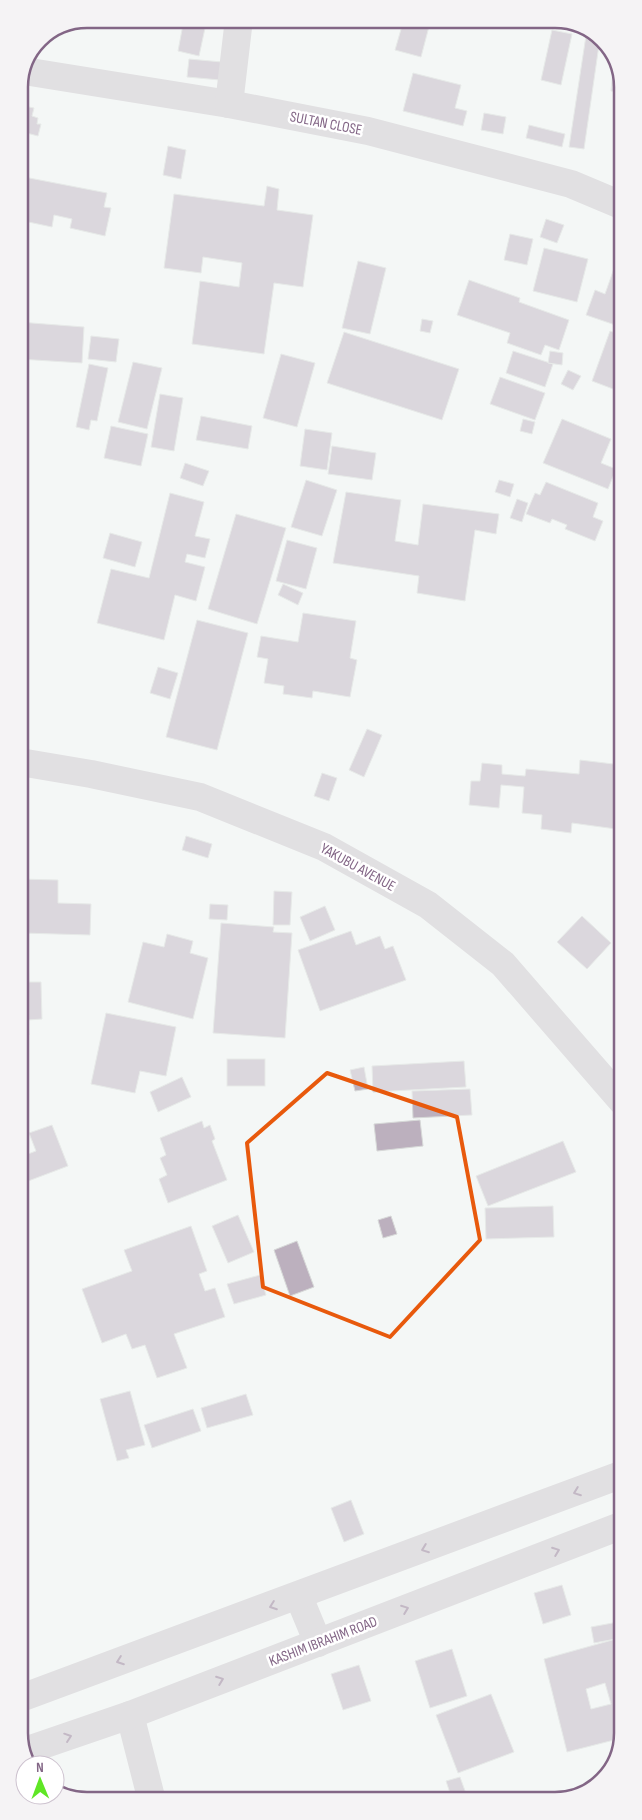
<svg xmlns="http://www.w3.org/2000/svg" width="642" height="1820" font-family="'Sofia Sans Condensed',sans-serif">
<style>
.building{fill:#bcb0be;stroke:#d7d9d8;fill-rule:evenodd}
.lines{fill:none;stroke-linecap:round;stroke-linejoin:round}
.minor{stroke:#cac3ca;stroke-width:28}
.tertiary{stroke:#cac3ca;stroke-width:28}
.oneway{stroke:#876b89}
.marked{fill:none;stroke:#e8590c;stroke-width:4;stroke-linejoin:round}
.labels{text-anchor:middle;stroke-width:5;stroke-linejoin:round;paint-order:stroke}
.street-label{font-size:15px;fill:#836686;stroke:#fff}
.rim{fill:none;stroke:#836686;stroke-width:2.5}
</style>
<rect width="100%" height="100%" fill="#f4f7f6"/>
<g class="building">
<polygon points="184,19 207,19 199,56 178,51"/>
<polygon points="404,19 431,19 421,57 395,50"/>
<polygon points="587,29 597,33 600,38 584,149 569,147"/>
<polygon points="552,30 572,34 561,85 541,80"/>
<polygon points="614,58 621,68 621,92 611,91"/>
<polygon points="189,59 222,62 220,80 187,77"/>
<polygon points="413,73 461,85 455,108 467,111 463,126 403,111"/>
<polygon points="19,105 34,108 32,116 38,118 37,124 41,124 38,136 19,131"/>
<polygon points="484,113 506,117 503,134 481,130"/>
<polygon points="529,125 565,134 562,147 526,138"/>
<polygon points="168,146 186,150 181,179 163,175"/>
<polygon points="19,176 107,193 104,207 111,208 105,236 70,228 72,219 54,215 52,227 19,220"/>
<polygon points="267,186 279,189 277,210 313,215 303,287 274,283 264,354 192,344 200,281 239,287 242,263 203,257 201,273 164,268 174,194 264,206"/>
<polygon points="546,219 564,225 557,243 540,237"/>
<polygon points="510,234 533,239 527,265 504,260"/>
<polygon points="544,248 588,259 577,302 533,291"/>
<polygon points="619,254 621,255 621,327 586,315 595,290 605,294"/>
<polygon points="358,261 386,268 370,334 342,328"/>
<polygon points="469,280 520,298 519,302 569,320 559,350 545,345 541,355 507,343 510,333 457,315"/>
<polygon points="422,319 433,321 430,333 420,331"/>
<polygon points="19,322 84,327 82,363 19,359"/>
<polygon points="610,331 621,335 621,392 592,381"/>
<polygon points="344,332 459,369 442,420 327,383"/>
<polygon points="91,336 119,339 116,362 88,359"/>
<polygon points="513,351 553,364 545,387 506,373"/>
<polygon points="550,351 563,353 562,365 548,363"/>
<polygon points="281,354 315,363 297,427 263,418"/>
<polygon points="133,362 162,368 147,429 118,422"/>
<polygon points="89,364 108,368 97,421 91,420 89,430 76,427"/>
<polygon points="568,370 581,376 573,390 561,384"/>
<polygon points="500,377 545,393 535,420 490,404"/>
<polygon points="160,394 183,398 174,451 151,447"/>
<polygon points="201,416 252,426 248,449 196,440"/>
<polygon points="523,419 535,422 532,434 520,431"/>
<polygon points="562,419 611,439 601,463 616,469 608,489 543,463"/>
<polygon points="111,426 148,434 141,466 104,458"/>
<polygon points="305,429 332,433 327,470 300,466"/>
<polygon points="332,446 376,453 372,480 328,474"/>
<polygon points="185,463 209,471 203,486 180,478"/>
<polygon points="306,480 337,490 322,536 291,527"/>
<polygon points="499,480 514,484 510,497 495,492"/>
<polygon points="546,482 598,503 593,517 603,521 595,541 565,529 567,525 552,519 550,523 526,514 535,493 540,495"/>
<polygon points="346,492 401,500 395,541 418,545 423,504 499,514 496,534 475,530 465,601 417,593 419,576 333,563"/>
<polygon points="170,493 204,502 195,536 210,539 205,558 187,554 185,562 205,567 196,601 175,595 164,640 97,623 111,569 149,578"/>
<polygon points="517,499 528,503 522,522 510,518"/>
<polygon points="236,514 286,528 257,624 208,609"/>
<polygon points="110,533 142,542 135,567 103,558"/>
<polygon points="287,540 317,548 306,589 276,581"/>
<polygon points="283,584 303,593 298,605 278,595"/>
<polygon points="303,613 356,621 350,658 357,660 350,697 313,691 312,698 283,694 284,686 264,683 268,659 257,657 261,636 298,642"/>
<polygon points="197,620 248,633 217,750 166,737"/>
<polygon points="158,667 178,673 170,699 150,693"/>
<polygon points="367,729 382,735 364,777 349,770"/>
<polygon points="580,760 622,765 622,797 620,797 616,829 572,823 571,833 541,829 542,815 522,813 524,787 501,785 499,808 469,805 471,781 480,781 482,763 502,765 502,774 525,776 526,769 579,774"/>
<polygon points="322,773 337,778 329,801 314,796"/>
<polygon points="186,836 212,844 208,858 182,850"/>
<polygon points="20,879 58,880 58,903 91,904 90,935 22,933 22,940 20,940"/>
<polygon points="274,891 292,892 290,925 273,925"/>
<polygon points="210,904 228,905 227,920 209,919"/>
<polygon points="325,906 335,930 310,941 300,917"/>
<polygon points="582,916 611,943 587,969 557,942"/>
<polygon points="221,923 274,927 273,932 292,933 285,1038 213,1033"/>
<polygon points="351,931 356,945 380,936 385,949 393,946 406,980 320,1011 298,950"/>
<polygon points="167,934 193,941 190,953 208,958 193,1019 128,1002 143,942 164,947"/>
<polygon points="28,956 29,982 41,982 42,1019 28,1020 29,1035 20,1035 20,957"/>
<polygon points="106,1013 176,1027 166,1076 140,1071 135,1093 91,1084"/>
<rect x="227" y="1059" width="38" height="27"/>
<polygon points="464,1061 466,1087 373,1092 372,1066"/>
<polygon points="364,1067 368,1089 355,1091 350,1070"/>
<polygon points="182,1077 191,1097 158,1112 150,1092"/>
<polygon points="470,1089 472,1115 413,1118 412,1091"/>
<polygon points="420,1120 423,1146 377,1151 374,1124"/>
<polygon points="202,1121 204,1128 210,1125 215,1139 212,1141 227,1180 168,1203 159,1179 167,1175 160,1158 166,1155 160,1138"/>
<polygon points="52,1125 68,1166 23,1183 20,1175 20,1157 36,1151 29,1133"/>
<polygon points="563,1141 576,1172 488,1206 476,1176"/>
<polygon points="553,1206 554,1237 486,1239 485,1208"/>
<polygon points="238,1215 254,1252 228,1263 212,1226"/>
<polygon points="391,1216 397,1234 383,1238 378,1220"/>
<polygon points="191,1226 207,1271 199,1274 205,1291 215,1288 225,1317 174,1334 187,1368 157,1378 145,1345 132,1349 126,1334 102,1343 82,1289 132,1271 124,1250"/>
<polygon points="297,1241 314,1287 290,1296 274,1250"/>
<polygon points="260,1275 266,1295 234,1304 227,1284"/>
<polygon points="130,1391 145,1445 126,1450 129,1458 117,1461 100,1399"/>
<polygon points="246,1394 253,1415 207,1428 201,1408"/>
<polygon points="193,1409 201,1431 152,1448 144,1425"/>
<polygon points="351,1500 364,1534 344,1542 331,1508"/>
<polygon points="562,1585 571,1615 543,1624 534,1593"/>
<polygon points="618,1622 621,1638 594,1643 591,1627"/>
<path d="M623,1637L622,1738L567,1752L544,1659ZM605,1683L611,1704L591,1709L586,1689Z"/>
<polygon points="452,1649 467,1696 430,1708 415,1661"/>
<polygon points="359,1665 371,1701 343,1710 331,1674"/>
<polygon points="491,1694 514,1752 458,1773 436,1715"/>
<polygon points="460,1777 468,1799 452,1799 446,1781"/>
</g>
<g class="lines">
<g class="minor">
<polyline points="24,71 229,104 368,131 571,184 621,205"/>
<polyline points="229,104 239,19"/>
<polyline points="20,762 91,774 200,797 324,847 428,905 503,964 622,1101"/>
<polyline points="130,1715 152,1801"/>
</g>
<g class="tertiary">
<polyline points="299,1597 318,1643"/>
<polyline points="21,1698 623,1474"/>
<polyline points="22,1752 130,1715 623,1525"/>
</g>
</g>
<defs><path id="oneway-chevron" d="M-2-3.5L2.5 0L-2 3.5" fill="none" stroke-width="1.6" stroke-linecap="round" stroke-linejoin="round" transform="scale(1.25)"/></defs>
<g class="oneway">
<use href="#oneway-chevron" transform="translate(577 1492) rotate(159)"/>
<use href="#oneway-chevron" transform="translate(425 1549) rotate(159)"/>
<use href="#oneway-chevron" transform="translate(556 1551) rotate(-21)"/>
<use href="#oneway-chevron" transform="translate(273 1606) rotate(160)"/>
<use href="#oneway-chevron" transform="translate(405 1609) rotate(-21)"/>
<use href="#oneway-chevron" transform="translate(120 1661) rotate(160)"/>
<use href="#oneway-chevron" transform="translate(220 1680) rotate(-21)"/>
<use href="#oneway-chevron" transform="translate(68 1737) rotate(-19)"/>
</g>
<path d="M0 0H642V1820H0ZM327,1073L457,1117L480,1240L390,1337L263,1287L247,1143Z" fill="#f4f7f6" fill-opacity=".55" fill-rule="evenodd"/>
<path class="marked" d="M327,1073L457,1117L480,1240L390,1337L263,1287L247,1143Z"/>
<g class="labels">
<g class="street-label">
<text transform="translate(326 123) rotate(11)" y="5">SULTAN CLOSE</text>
<text transform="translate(358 867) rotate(29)" y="5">YAKUBU AVENUE</text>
<text transform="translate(323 1641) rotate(-21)" y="5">KASHIM IBRAHIM ROAD</text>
</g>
</g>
<path d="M0 0H642V1820H0ZM87 28H555A59 59 0 0 1 614 87V1733A59 59 0 0 1 555 1792H87A59 59 0 0 1 28 1733V87A59 59 0 0 1 87 28Z" fill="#f5f3f5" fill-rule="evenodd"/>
<path class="rim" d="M87 28H555A59 59 0 0 1 614 87V1733A59 59 0 0 1 555 1792H87A59 59 0 0 1 28 1733V87A59 59 0 0 1 87 28Z"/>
<g transform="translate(40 1780) rotate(359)"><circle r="24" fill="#ffffff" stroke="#cdc2cf"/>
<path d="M0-4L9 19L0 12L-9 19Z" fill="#5fe625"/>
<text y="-8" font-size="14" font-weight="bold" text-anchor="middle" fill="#836686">N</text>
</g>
</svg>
